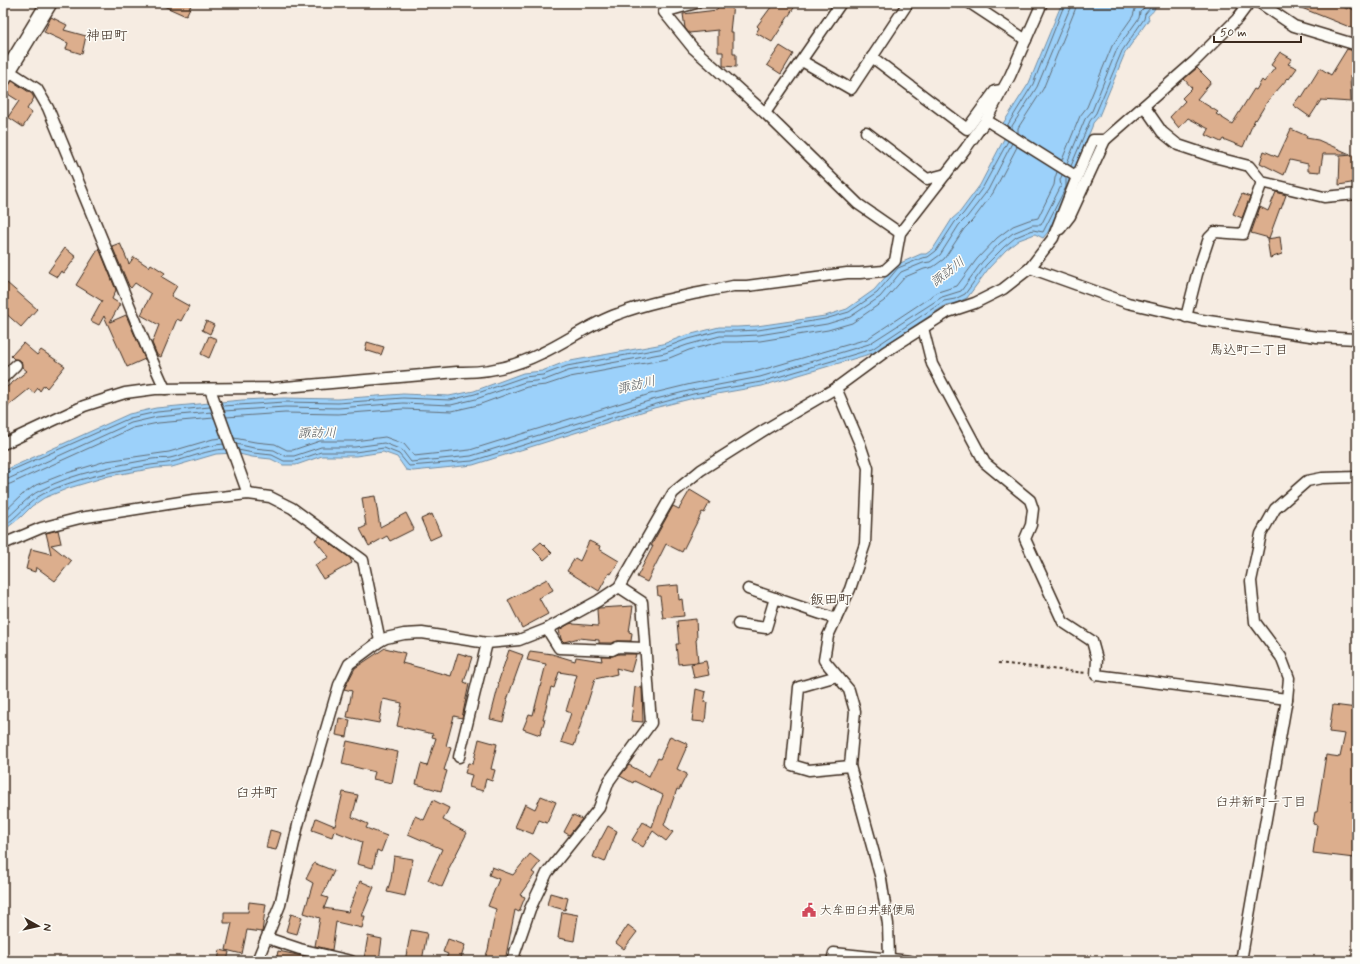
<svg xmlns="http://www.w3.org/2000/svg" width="1360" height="964" font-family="Mynerve,'Klee One',sans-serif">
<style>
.water{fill:#9cd1fa;stroke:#758ea2}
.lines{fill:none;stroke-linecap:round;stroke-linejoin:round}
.shore{stroke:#626d76;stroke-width:1}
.building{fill:#dcae8d;stroke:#3b2a1e}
.street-casing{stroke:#3b2a1e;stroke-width:13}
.secondary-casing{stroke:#3b2a1e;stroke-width:18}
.path{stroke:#3b2a1e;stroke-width:2;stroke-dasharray:3 3;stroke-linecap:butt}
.street{stroke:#fdfcf7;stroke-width:10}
.secondary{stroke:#fdfcf7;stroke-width:15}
.labels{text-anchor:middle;stroke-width:3;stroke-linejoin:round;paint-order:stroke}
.poi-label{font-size:12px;fill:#3b2a1e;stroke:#fdfcf7;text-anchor:start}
.water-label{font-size:13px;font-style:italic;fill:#585c60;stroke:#fdfcf7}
.neighbourhood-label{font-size:13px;fill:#3b2a1e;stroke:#fdfcf7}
.quarter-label{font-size:14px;fill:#3b2a1e;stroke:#fdfcf7}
</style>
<rect width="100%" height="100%" fill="#f6ece2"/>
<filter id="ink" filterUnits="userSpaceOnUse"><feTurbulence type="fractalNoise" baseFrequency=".025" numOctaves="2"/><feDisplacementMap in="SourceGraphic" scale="8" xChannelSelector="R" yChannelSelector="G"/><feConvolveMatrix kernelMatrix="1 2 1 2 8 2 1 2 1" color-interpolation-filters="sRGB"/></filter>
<g filter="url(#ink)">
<path class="water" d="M1062,3H1155C1156,9 1153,12 1148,16L1149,19L1125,53L1099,116L1093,123L1092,127L1069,181L1070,187L1048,232L1043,238L1035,234L1019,240L1006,250L989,268L967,298L956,303L946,305L873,353L762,386L694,398L654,408L473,465L413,471L406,470L397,457L383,452L356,456H322L296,465H283L271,459L252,457L235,453L216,454L172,467L156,468L109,476L69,488L44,498L32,506L21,517L3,531V471L129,414L156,408L242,400L284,398L338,399L403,394L449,396L474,391L523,373L542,371L565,362L663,344L684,336L719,327H737L757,326L825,316L847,309L874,290L896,265L921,254H926L933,249L952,219L960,212L980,185L1004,139L1002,125L1029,83Z"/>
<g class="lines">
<g class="shore">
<polyline points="1007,126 1033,84 1065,3"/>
<polyline points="1012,129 1012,126 1037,87 1070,8 1070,3"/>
<polyline points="1018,133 1018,128 1043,89 1075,10 1077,3"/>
<polyline points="1062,160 1080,116 1087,107 1112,46 1133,16 1135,9 1140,3"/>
<polyline points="1067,163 1085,119 1092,111 1117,49 1139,18 1140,12 1146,6 1146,3"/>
<polyline points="1071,166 1090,121 1096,113 1122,51 1144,19 1145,14 1150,8 1151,3"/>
<polyline points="223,406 285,402 338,403 403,398 450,400 475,394 524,377 543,375 567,366 664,348 685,340 719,331 737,331 758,330 825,319 849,312 877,293 898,268 922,258 928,257 936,251 955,222 963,214 983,187 1008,141"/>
<polyline points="224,411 285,407 338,408 403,403 451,405 476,399 525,382 545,380 568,371 665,353 687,345 720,336 737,336 759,335 827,324 850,317 880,297 901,272 923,263 930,262 940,255 959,225 967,217 988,190 1012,143"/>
<polyline points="226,417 285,413 338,414 403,409 452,411 478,405 527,387 546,385 570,377 667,359 689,350 720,342 737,342 760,341 828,330 852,323 884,301 905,277 924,269 933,267 944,259 964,229 972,221 993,193 1017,147"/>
<polyline points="234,438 255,442 275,444 287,450 293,450 320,441 354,441 385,437 404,444 414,456 470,450 650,394 691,384 758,371 867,339 938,292 957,286 977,259 997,238 1013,226 1029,220 1038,218 1054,185 1055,178 1057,172"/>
<polyline points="236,444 254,448 274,450 285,456 294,456 321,447 355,447 384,443 402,450 411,462 471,456 652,400 692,390 760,377 869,344 942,297 961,291 982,262 1000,243 1013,233 1032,225 1041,225 1061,186 1060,180 1062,175"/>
<polyline points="238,450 253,453 272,455 284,461 295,461 321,452 355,452 384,448 399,454 409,466 472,461 653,405 693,394 761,382 842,358 872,349 944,301 955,299 965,294 986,265 1004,247 1016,237 1033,230 1043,232 1066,187 1066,177"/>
<polyline points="3,474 130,418 157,412 210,407"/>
<polyline points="3,479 8,479 131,423 157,417 212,412"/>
<polyline points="3,485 10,484 133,428 158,423 214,418"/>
<polyline points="3,513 22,495 36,485 64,474 106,461 169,452 213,439 222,438"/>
<path d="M3,521C17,511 26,497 41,490C75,472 115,466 152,459C158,458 165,459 170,458C188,454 205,445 224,444"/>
<path d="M3,526C18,518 27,502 43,494C75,478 111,472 145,466C154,464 164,464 172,462C190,458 207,450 225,449"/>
</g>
</g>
<g class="building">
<polygon points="157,3 192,3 186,16"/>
<polygon points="718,3 733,4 730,32 733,32 733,54 736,54 736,67 723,66 723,52 718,52 718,30 689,33 685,28 683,14 717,10"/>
<polygon points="774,3 797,3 772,42 756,33 759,28 757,26"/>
<polygon points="1289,3 1336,3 1347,9 1348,7 1357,11 1357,30"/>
<polygon points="51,17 67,25 64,30 86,36 82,54 66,49 68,43 44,32"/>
<polygon points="780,46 793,54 781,74 767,65"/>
<polygon points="1347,49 1357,52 1357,80 1350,76 1351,102 1321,100 1310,117 1293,105 1300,96 1302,97 1320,68 1331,75"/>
<polygon points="1280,52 1292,59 1288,64 1297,68 1289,79 1288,78 1267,102 1256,120 1255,119 1243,147 1223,139 1221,142 1206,135 1209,129 1188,118 1179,128 1170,117 1185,101 1182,98 1192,88 1184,79 1197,68 1211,82 1197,99 1218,112 1216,114 1232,124 1254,89 1256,90 1262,80 1264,82 1275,68 1271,65"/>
<polygon points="12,81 32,94 34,98 27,109 32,113 23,127 8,117 19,101 3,91"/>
<polygon points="1291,129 1307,136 1306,138 1318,140 1350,154 1323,154 1320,172 1308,171 1308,164 1290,160 1284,175 1260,163 1264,151 1278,157"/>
<polygon points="1353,155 1357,157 1357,182 1339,185 1340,156"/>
<polygon points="1276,192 1286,195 1281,209 1280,208 1269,238 1251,233 1260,207 1268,211"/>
<polygon points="1242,194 1250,197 1242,218 1233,214"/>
<polygon points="1280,237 1282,254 1270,258 1267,239"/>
<polygon points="120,243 129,264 134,257 149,267 151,264 165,273 162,277 177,286 171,296 189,306 181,321 177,319 161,357 157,355 152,343 159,325 141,315 151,294 135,283 131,288 129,286 112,246"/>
<polygon points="65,248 76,257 64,273 61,271 57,277 48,272"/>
<polygon points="99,248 116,290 112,299 120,304 110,322 126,315 145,359 127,367 104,316 99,325 91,321 102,301 76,285"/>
<polygon points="7,283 37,309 21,327 3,311 3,288"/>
<polygon points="206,321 214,325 210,334 202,330"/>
<polygon points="209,336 217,339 209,358 201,354"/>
<polygon points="367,342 384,347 381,355 365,350"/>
<polygon points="23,343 37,355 41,350 65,366 47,388 44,385 40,391 38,388 34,393 29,389 8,406 3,400 3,390 27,371 22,367 20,360 14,359 11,356"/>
<polygon points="690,490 710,502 704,513 702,512 682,552 666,544 647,582 637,577 653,546 651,546 659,531 673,506 679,509"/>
<polygon points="375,496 380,527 406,513 414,529 390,541 387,536 369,546 360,529 366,526 362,498"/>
<polygon points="432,514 441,535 430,540 421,519"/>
<polygon points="58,530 61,543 51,545 71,561 55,581 36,567 35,572 26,569 31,549 51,554 46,533"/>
<polygon points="320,536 350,558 352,563 323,579 315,565 329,557 315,540"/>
<polygon points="589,541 600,546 599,549 619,561 611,574 609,573 599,591 567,571 575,558 580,561"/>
<polygon points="541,542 552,553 544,560 533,549"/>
<polygon points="547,579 553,590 539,598 548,614 522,628 508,600"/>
<polygon points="678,585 679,600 682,599 684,616 663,618 660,596 658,596 657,587"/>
<polygon points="633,606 629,632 632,633 631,641 618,641 611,643 599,643 599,640 579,638 564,642 561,639 559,630 569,624 573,623 573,624 598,626 597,609 599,608"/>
<polygon points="696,619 697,639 696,640 698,662 678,664 676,644 679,644 677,621"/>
<polygon points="385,648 405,653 402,663 451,676 458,653 472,657 464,682 469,684 462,718 454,716 446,746 451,748 444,770 447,771 441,791 416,784 421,764 427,766 436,738 432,737 433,734 397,726 402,703 383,699 379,723 347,717 352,691 344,689 355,668"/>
<polygon points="509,650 523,655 507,700 508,701 503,722 490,719 499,684 498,683"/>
<polygon points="530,651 552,654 575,661 576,657 602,661 601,656 612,656 619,654 636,654 631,672 616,668 617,674 595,679 574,746 561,742 571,713 566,711 577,675 559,672 554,688 551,687 543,719 545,719 540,735 523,729 529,714 533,715 546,664 527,660"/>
<polygon points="706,661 709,675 694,678 691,664"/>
<polygon points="635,687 642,688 643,722 631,721"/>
<polygon points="696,689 706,692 704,702 707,702 705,722 692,721"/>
<polygon points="1333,705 1357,708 1357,759 1356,773 1357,774 1357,839 1354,858 1313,853 1317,825 1313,824 1315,812 1317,812 1326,755 1340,757 1345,734 1329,732"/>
<polygon points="339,718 350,720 347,737 336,735"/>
<polygon points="670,736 688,744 677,769 687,774 679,790 677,789 664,825 673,832 666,841 653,831 643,847 632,840 643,822 652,827 663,795 634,781 633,783 620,776 629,765 649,776 658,758 660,759"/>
<polygon points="479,739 497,744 491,769 495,770 492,781 486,779 483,791 469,787 472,775 465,773 468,763 473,764"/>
<polygon points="347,741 398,752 392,783 373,779 375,772 342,764"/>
<polygon points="343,792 358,795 352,817 368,824 366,828 387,836 381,852 377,850 373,868 357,864 362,842 334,831 332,837 312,830 316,818 335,826"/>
<polygon points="541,796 556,802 547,823 539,820 533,834 515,827 525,804 535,809"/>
<polygon points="433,800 449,808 443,820 467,833 448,870 449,871 442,887 428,880 442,849 408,834 415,816 424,820"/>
<polygon points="573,815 582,819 569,835 564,832"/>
<polygon points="608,826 617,831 605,862 593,857 600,839 601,839"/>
<polygon points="270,830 281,833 276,850 266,848"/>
<polygon points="530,854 540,862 532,872 535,874 520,895 525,897 519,912 515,910 505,961 484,961 488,950 496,909 488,906 499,879 489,875 492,867 513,875"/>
<polygon points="394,856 413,859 405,896 387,892 391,879"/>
<polygon points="314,863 334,871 322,896 328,898 324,908 348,912 360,881 374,887 362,916 365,916 362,928 336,922 332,950 315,946 320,918 304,913 313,883 306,879"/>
<polygon points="550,893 568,898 565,910 547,905"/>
<polygon points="249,902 266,904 262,932 247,930 242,954 226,950 232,923 224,923 224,912 248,912"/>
<polygon points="562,912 578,915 574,941 558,938"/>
<polygon points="291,914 302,917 297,934 286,931"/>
<polygon points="628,925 637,932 624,949 616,943"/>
<polygon points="411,930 427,933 422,961 405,961"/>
<polygon points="368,936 382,939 379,961 364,959"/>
<polygon points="448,939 465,945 460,961 445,961 448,954 443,952"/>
<polygon points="220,950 229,952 227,961 218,960"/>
<polygon points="278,951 307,957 307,961 276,961"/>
</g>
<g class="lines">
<defs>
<g id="street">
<polyline points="696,3 664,12 693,48 765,113 858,204 900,233"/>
<polyline points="970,3 1026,40"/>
<polyline points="1260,3 1294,26 1357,45"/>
<polyline points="872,57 967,129 995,91 1002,90"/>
<polyline points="802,61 851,89 908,3"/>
<polyline points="3,67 37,89 48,108 149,353 165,389"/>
<polyline points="1144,106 1162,132 1178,145 1214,157 1249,166 1262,182 1324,197 1357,194"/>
<polyline points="765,113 841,3"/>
<polyline points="986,120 1077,177"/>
<polyline points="866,132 927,179 946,174"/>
<polyline points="1060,229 1070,216 1105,140"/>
<polyline points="1030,268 1128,303 1202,320 1317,337 1357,339"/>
<polyline points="1186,317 1197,274 1209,238 1215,232 1243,234 1262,182"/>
<polyline points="923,328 932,364 985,463 1030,500 1033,509 1031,525 1025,539 1063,622 1092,641 1097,659 1096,675 1287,699"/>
<polyline points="3,378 16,365"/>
<polyline points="836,388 860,444 868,468 865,544 850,589 828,636 824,660 849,690 855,711 850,766 881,879 888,924 889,958"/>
<polyline points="210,389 248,494"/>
<path d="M3,444L84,406L125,393L155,389L274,388L457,372C486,373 516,366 542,353C568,341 591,323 618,314C655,300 695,294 733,286H747L847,273H860L884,271L895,261L900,233L966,148L986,120L1010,76L1042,3"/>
<polyline points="3,544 41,528 80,518 193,500 248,494 270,497 292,508 363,560 380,641"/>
<polyline points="748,589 836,619"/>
<polyline points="738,624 766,628 775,598"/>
<polyline points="547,629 559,648 612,650 618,647 645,648"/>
<polyline points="837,676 799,687 792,765 809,770 850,766"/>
<polyline points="459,757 487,643"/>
<polyline points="267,938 300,949 351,961"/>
<polyline points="257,961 280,905 298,825 339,685 349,664 380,641 386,638 404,634 422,633 487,643 519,640 547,629 598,601 619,587 673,493 701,470 766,429 836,388 885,352 948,312 975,303 1003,289 1030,268 1053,238 1077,177 1093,140 1105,140 1195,61 1237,19 1249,3"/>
<polyline points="512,961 530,909 547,873 599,808 609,781 651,723 642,602 619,587"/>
<polyline points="832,961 834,953 910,961"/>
<polyline points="1241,961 1287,699 1289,678 1281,657 1255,622 1251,581 1261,534 1275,509 1307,481 1322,478 1357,477"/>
</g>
<polyline id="secondary" points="3,79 49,3"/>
</defs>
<use href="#street" class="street-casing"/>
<use href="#secondary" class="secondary-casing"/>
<polyline class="path" points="998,663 1086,673"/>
<use href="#street" class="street"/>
<use href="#secondary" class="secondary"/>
</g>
</g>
<defs>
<symbol id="civic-bare" viewBox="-9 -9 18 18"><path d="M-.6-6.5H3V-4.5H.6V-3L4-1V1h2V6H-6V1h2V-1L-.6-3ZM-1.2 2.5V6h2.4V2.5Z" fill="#d1495b" stroke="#fdfcf7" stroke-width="2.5" paint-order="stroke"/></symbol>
</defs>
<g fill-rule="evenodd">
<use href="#civic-bare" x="799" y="900" width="20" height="20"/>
</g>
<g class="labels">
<g class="poi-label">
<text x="820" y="914">大牟田臼井郵便局</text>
</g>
<g class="water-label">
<text transform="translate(947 271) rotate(-38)" y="5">諏訪川</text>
<text transform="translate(636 384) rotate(-13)" y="5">諏訪川</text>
<text transform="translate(317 432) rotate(-1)" y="5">諏訪川</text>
</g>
<g class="neighbourhood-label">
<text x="1249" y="354">馬込町二丁目</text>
<text x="1261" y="806">臼井新町一丁目</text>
</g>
<g class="quarter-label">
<text x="107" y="40">神田町</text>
<text x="831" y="604">飯田町</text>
<text x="257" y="797">臼井町</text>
</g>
</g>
<rect width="1360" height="964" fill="none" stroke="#fdfcf7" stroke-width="16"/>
<rect x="8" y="8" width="1344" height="948" fill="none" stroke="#3b2a1e" stroke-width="1.5" filter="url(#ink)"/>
<g transform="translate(38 926) rotate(98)" stroke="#fdfcf7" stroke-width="3" paint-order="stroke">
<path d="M0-3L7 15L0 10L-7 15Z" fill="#3b2a1e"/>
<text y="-6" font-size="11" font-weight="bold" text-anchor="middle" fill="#3b2a1e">N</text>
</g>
<path d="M1214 36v6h87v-6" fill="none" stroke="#3b2a1e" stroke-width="2"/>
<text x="1220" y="36" font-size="12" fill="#3b2a1e" stroke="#fdfcf7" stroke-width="3" paint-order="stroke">50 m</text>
</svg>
